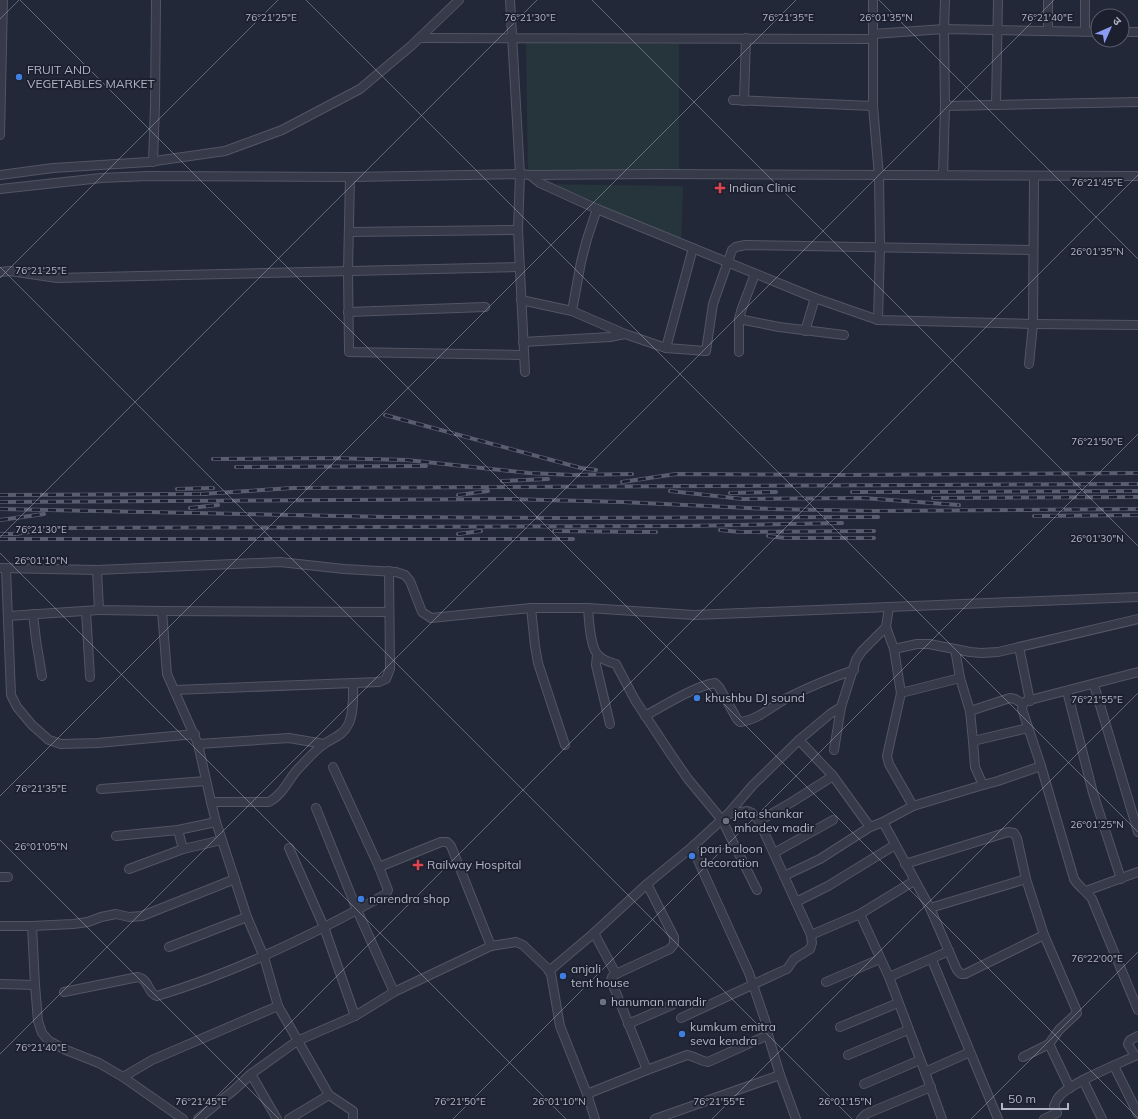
<svg xmlns="http://www.w3.org/2000/svg" width="1138" height="1119" font-family="Mulish,'Noto Sans Devanagari',sans-serif">
<style>
.green{fill:#26353b}
.lines{fill:none;stroke-linecap:round;stroke-linejoin:round}
.minor-casing{stroke:#525564;stroke-width:10}
.minor{stroke:#373a49;stroke-width:8}
.rail-casing{stroke:#595d70;stroke-width:4}
.rail{stroke:#1c1f2e;stroke-width:2.5;stroke-dasharray:8;stroke-linecap:butt}
.ticks{fill:none;stroke:#b2b5c5;stroke-width:1;stroke-opacity:0.45}
.shop-dot{fill:#3f7fe0;stroke:#1c1f2e;stroke-width:1.5}
.health-dot{fill:#e0444e;stroke:#1c1f2e;stroke-width:1.5}
.worship-dot{fill:#6b7280;stroke:#1c1f2e;stroke-width:1.5}
.labels{text-anchor:middle;stroke-width:3.5;stroke-linejoin:round;paint-order:stroke}
.poi-label{font-size:12px;fill:#b2b5c5;stroke:#1c1f2e;text-anchor:start}
.ticks-label{font-size:10px;text-anchor:middle;fill:#b2b5c5;stroke:#1c1f2e;stroke-width:3.5;stroke-linejoin:round;paint-order:stroke}
</style>
<rect width="100%" height="100%" fill="#232839"/>
<g class="green">
<polygon points="526,43 679,44 679,173 528,175"/>
<polygon points="533,184 683,186 681,244"/>
</g>
<g class="lines">
<defs>
<g id="minor">
<polyline points="510,0 520,174 518,230 525,372"/>
<polyline points="873,0 873,106 879,176 880,247 878,320"/>
<polyline points="1085,0 1085,31"/>
<polyline points="1048,31 1048,0"/>
<polyline points="1122,32 1138,32"/>
<polyline points="873,34 944,29 1098,32"/>
<polyline points="420,38 873,39"/>
<polyline points="733,100 873,106"/>
<polyline points="744,101 746,38"/>
<polyline points="996,105 998,0"/>
<polyline points="945,106 1138,102"/>
<polyline points="0,135 3,0"/>
<polyline points="153,162 155,105 156,0"/>
<polyline points="0,175 53,168 148,162 225,151 282,130 360,89 411,46 459,0"/>
<polyline points="530,175 540,183 597,209 815,298 878,320 1033,324 1138,325"/>
<polyline points="943,175 945,106 944,29 945,0"/>
<polyline points="350,177 348,271 349,352 524,355"/>
<polyline points="0,189 101,178 148,176 350,177 520,174 530,175 656,174 1138,176"/>
<polyline points="349,232 518,230"/>
<polyline points="0,272 10,271 57,278 520,267"/>
<polyline points="521,300 572,311 625,334"/>
<polyline points="572,311 581,262 587,239 597,209"/>
<polyline points="348,312 485,307"/>
<polyline points="739,319 779,327 844,335"/>
<polyline points="805,331 815,298"/>
<polyline points="523,342 610,337 625,334 666,348 706,351 713,304 732,250 736,247 745,245 1033,250"/>
<polyline points="666,348 693,248"/>
<polyline points="739,352 739,319 742,308 755,274"/>
<polyline points="1029,364 1033,324 1034,176"/>
<polyline points="0,568 97,570 280,562 344,569 396,572 405,575 410,581 422,612 431,618 531,608 588,608 694,615 889,607 886,627 862,651 856,660 841,707 830,714 799,740 753,785 728,814"/>
<polyline points="6,569 11,695 17,707 32,725 49,740 61,744 98,743 195,734"/>
<path d="M97,570L99,610L162,611L167,674L198,744L211,802H269C283,794 287,782 297,770C305,762 314,751 324,744C334,737 343,736 349,723C354,711 353,696 353,683L379,682L386,679L390,669L389,571"/>
<polyline points="889,607 1138,597"/>
<polyline points="531,608 535,646 538,663 565,745"/>
<path d="M588,608C589,620 590,649 599,656C604,661 610,662 616,664L635,700L670,753L688,779L722,820L757,890"/>
<polyline points="86,611 90,677"/>
<polyline points="162,611 389,612"/>
<polyline points="33,614 36,640 42,676"/>
<polyline points="8,616 99,610"/>
<polyline points="1019,647 1030,701"/>
<polyline points="894,649 917,644 929,644 970,652 981,653 998,652 1138,619"/>
<polyline points="955,649 960,678 970,711 973,741"/>
<polyline points="597,655 596,665 610,724"/>
<path d="M1138,672L1026,701L1023,704L1022,709L1041,766L1074,879C1079,887 1087,892 1092,899L1138,1010"/>
<polyline points="1094,685 1138,832"/>
<polyline points="174,690 353,683"/>
<polyline points="1067,691 1093,793 1121,879"/>
<polyline points="901,693 960,678"/>
<polyline points="970,711 1010,698 1015,699 1023,704"/>
<path d="M645,716C663,706 695,686 715,683L719,687L737,719L740,722C758,720 772,706 787,698C809,687 830,678 854,670"/>
<polyline points="198,744 289,738 324,744"/>
<polyline points="834,750 841,707"/>
<polyline points="333,767 379,867 441,842 447,842 451,846 491,946"/>
<polyline points="983,785 998,781 1041,766"/>
<polyline points="101,789 206,781"/>
<polyline points="913,806 983,785 975,767 973,741 1028,728"/>
<polyline points="316,808 357,910 394,992"/>
<polyline points="759,821 792,802 833,776"/>
<polyline points="883,822 930,908 957,970 961,974 965,974 1044,935 1026,879 1017,838 1014,833 1008,832 905,864"/>
<polyline points="870,827 883,822 913,806 889,764 887,756 901,693 894,649 886,627"/>
<polyline points="178,830 183,849"/>
<polyline points="116,836 178,830 216,822"/>
<polyline points="289,848 324,927 355,1016"/>
<polyline points="774,853 833,820"/>
<polyline points="129,869 183,849 222,840"/>
<polyline points="784,876 820,859 870,827 833,776 799,740"/>
<polyline points="0,877 8,877"/>
<polyline points="647,884 692,847 749,973 766,1023 768,1035"/>
<polyline points="1086,891 1138,872"/>
<polyline points="796,902 828,886 895,845"/>
<polyline points="930,908 1026,879"/>
<polyline points="0,926 32,926 73,924 88,922 101,917 116,914 129,917 142,916 235,879"/>
<polyline points="32,926 35,985 38,1021 42,1033 49,1041 66,1050 99,1063 123,1077 183,1119"/>
<polyline points="594,933 616,974"/>
<polyline points="811,935 860,914"/>
<polyline points="169,947 247,917"/>
<polyline points="932,960 998,1119"/>
<path d="M549,971L594,933L647,884L674,937V944L670,949L616,974L612,977L611,980L647,1070L687,1055C694,1056 700,1061 708,1062L768,1035L780,1075"/>
<polyline points="889,977 860,914 914,881"/>
<polyline points="826,982 880,959"/>
<polyline points="0,984 35,985"/>
<path d="M64,992L138,977C150,980 147,993 157,996C237,972 313,935 386,894L388,890L379,867"/>
<polyline points="278,1006 329,1095 289,1119"/>
<polyline points="681,1018 780,972 787,969 794,959 810,949 812,943 811,935 759,821 752,813 747,811 728,814 692,847"/>
<polyline points="628,1024 672,1005"/>
<polyline points="840,1027 898,1003"/>
<polyline points="1049,1044 1070,1088"/>
<polyline points="848,1055 908,1030"/>
<polyline points="1023,1057 1049,1044 1059,1030 1077,1013 1076,1009 1044,935"/>
<polyline points="1114,1066 1138,1114"/>
<polyline points="925,1072 970,1052"/>
<polyline points="251,1074 277,1119"/>
<polyline points="123,1077 152,1060 278,1006 264,957 247,917 216,822 211,802"/>
<polyline points="1083,1080 1102,1119"/>
<polyline points="864,1084 920,1060"/>
<polyline points="587,1094 647,1070"/>
<polyline points="329,1095 353,1111 353,1119"/>
<polyline points="198,1119 234,1090 251,1074 297,1041 355,1016 394,992 491,946 516,942 523,945 547,968 551,974 560,1026 587,1094 595,1119"/>
<polyline points="655,1119 780,1075 796,1119"/>
<polyline points="861,1119 866,1114 931,1087"/>
<polyline points="942,1119 925,1072 889,977 949,951"/>
<path d="M1044,1119L1057,1113L1054,1106C1055,1104 1056,1100 1058,1098C1067,1084 1118,1064 1135,1056L1128,1044L1130,1040L1138,1036"/>
</g>
</defs>
<use href="#minor" class="minor-casing"/>
<use href="#minor" class="minor"/>
<defs>
<g id="rail">
<polyline points="385,415 581,468 596,470"/>
<polyline points="213,459 329,458 407,460 529,473 573,475 632,474"/>
<polyline points="236,467 426,466"/>
<polyline points="502,481 548,479"/>
<polyline points="622,482 676,474 843,475 1138,473"/>
<polyline points="177,489 213,488"/>
<polyline points="670,491 743,499 863,498 959,505"/>
<polyline points="852,492 1138,491"/>
<polyline points="730,493 776,492"/>
<polyline points="201,494 293,488 1138,484"/>
<polyline points="0,495 206,494"/>
<polyline points="458,495 488,491"/>
<polyline points="933,498 1138,497"/>
<polyline points="0,502 507,499 622,502 771,509 872,511 1138,509"/>
<polyline points="190,508 218,505"/>
<polyline points="0,509 388,517 555,518 878,517"/>
<polyline points="1034,516 1138,515"/>
<polyline points="0,520 44,514"/>
<polyline points="720,530 740,532 874,531"/>
<polyline points="554,531 656,532"/>
<polyline points="0,534 18,534"/>
<polyline points="13,534 60,528 685,526 842,523"/>
<polyline points="458,534 481,531"/>
<polyline points="768,536 785,538 874,538"/>
<polyline points="0,539 573,539"/>
</g>
</defs>
<use href="#rail" class="rail-casing"/>
<use href="#rail" class="rail"/>
</g>
<path class="ticks" d="M20,0L1138,1118M306,0L1138,832M592,0L1138,546M879,0L1138,259M0,19L19,0M0,267L852,1119M0,278L278,0M0,537L537,0M0,553L566,1119M0,796L796,0M0,840L279,1119M0,1054L1054,0M194,1119L1138,175M453,1119L1138,434M712,1119L1138,693M971,1119L1138,952"/>
<g class="shop-dot">
<circle cx="19" cy="77" r="4"/>
<circle cx="697" cy="698" r="4"/>
<circle cx="692" cy="856" r="4"/>
<circle cx="361" cy="899" r="4"/>
<circle cx="563" cy="976" r="4"/>
<circle cx="682" cy="1034" r="4"/>
</g>
<g class="health-dot">
<path d="M718 182h4v4h4v4h-4v4h-4v-4h-4v-4h4z"/>
<path d="M416 859h4v4h4v4h-4v4h-4v-4h-4v-4h4z"/>
</g>
<g class="worship-dot">
<circle cx="726" cy="821" r="4"/>
<circle cx="603" cy="1002" r="4"/>
</g>
<g class="labels">
<g class="poi-label">
<text x="27" y="74">FRUIT AND<tspan x="27" dy="14">VEGETABLES MARKET</tspan></text>
<text x="729" y="192">Indian Clinic</text>
<text x="705" y="702">khushbu DJ sound</text>
<text x="734" y="818">jata shankar<tspan x="734" dy="14">mhadev madir</tspan></text>
<text x="700" y="853">pari baloon<tspan x="700" dy="14">decoration</tspan></text>
<text x="427" y="869">Railway Hospital</text>
<text x="369" y="903">narendra shop</text>
<text x="571" y="973">anjali<tspan x="571" dy="14">tent house</tspan></text>
<text x="611" y="1006">hanuman mandir</text>
<text x="690" y="1031">kumkum emitra<tspan x="690" dy="14">seva kendra</tspan></text>
</g>
</g>
<g class="ticks-label">
<text x="271" y="21">76°21'25"E</text>
<text x="530" y="21">76°21'30"E</text>
<text x="788" y="21">76°21'35"E</text>
<text x="886" y="21">26°01'35"N</text>
<text x="1047" y="21">76°21'40"E</text>
<text x="1097" y="186">76°21'45"E</text>
<text x="1097" y="255">26°01'35"N</text>
<text x="41" y="274">76°21'25"E</text>
<text x="1097" y="445">76°21'50"E</text>
<text x="41" y="533">76°21'30"E</text>
<text x="1097" y="542">26°01'30"N</text>
<text x="41" y="564">26°01'10"N</text>
<text x="1097" y="703">76°21'55"E</text>
<text x="41" y="792">76°21'35"E</text>
<text x="1097" y="828">26°01'25"N</text>
<text x="41" y="850">26°01'05"N</text>
<text x="1097" y="962">76°22'00"E</text>
<text x="41" y="1051">76°21'40"E</text>
<text x="201" y="1105">76°21'45"E</text>
<text x="460" y="1105">76°21'50"E</text>
<text x="559" y="1105">26°01'10"N</text>
<text x="719" y="1105">76°21'55"E</text>
<text x="845" y="1105">26°01'15"N</text>
</g>
<g transform="translate(1110 28) rotate(45)"><circle r="19" fill="#1c1f2e" stroke="#585b6a"/>
<path d="M0-3L7 15L0 10L-7 15Z" fill="#8b9bf1"/>
<text y="-6" font-size="11" font-weight="bold" text-anchor="middle" fill="#b2b5c5">उ</text>
</g>
<path d="M1002 1103v6h66v-6" fill="none" stroke="#b2b5c5" stroke-width="2"/>
<text x="1008" y="1103" font-size="12" fill="#b2b5c5" stroke="#1c1f2e" stroke-width="3" paint-order="stroke">50 m</text>
</svg>
